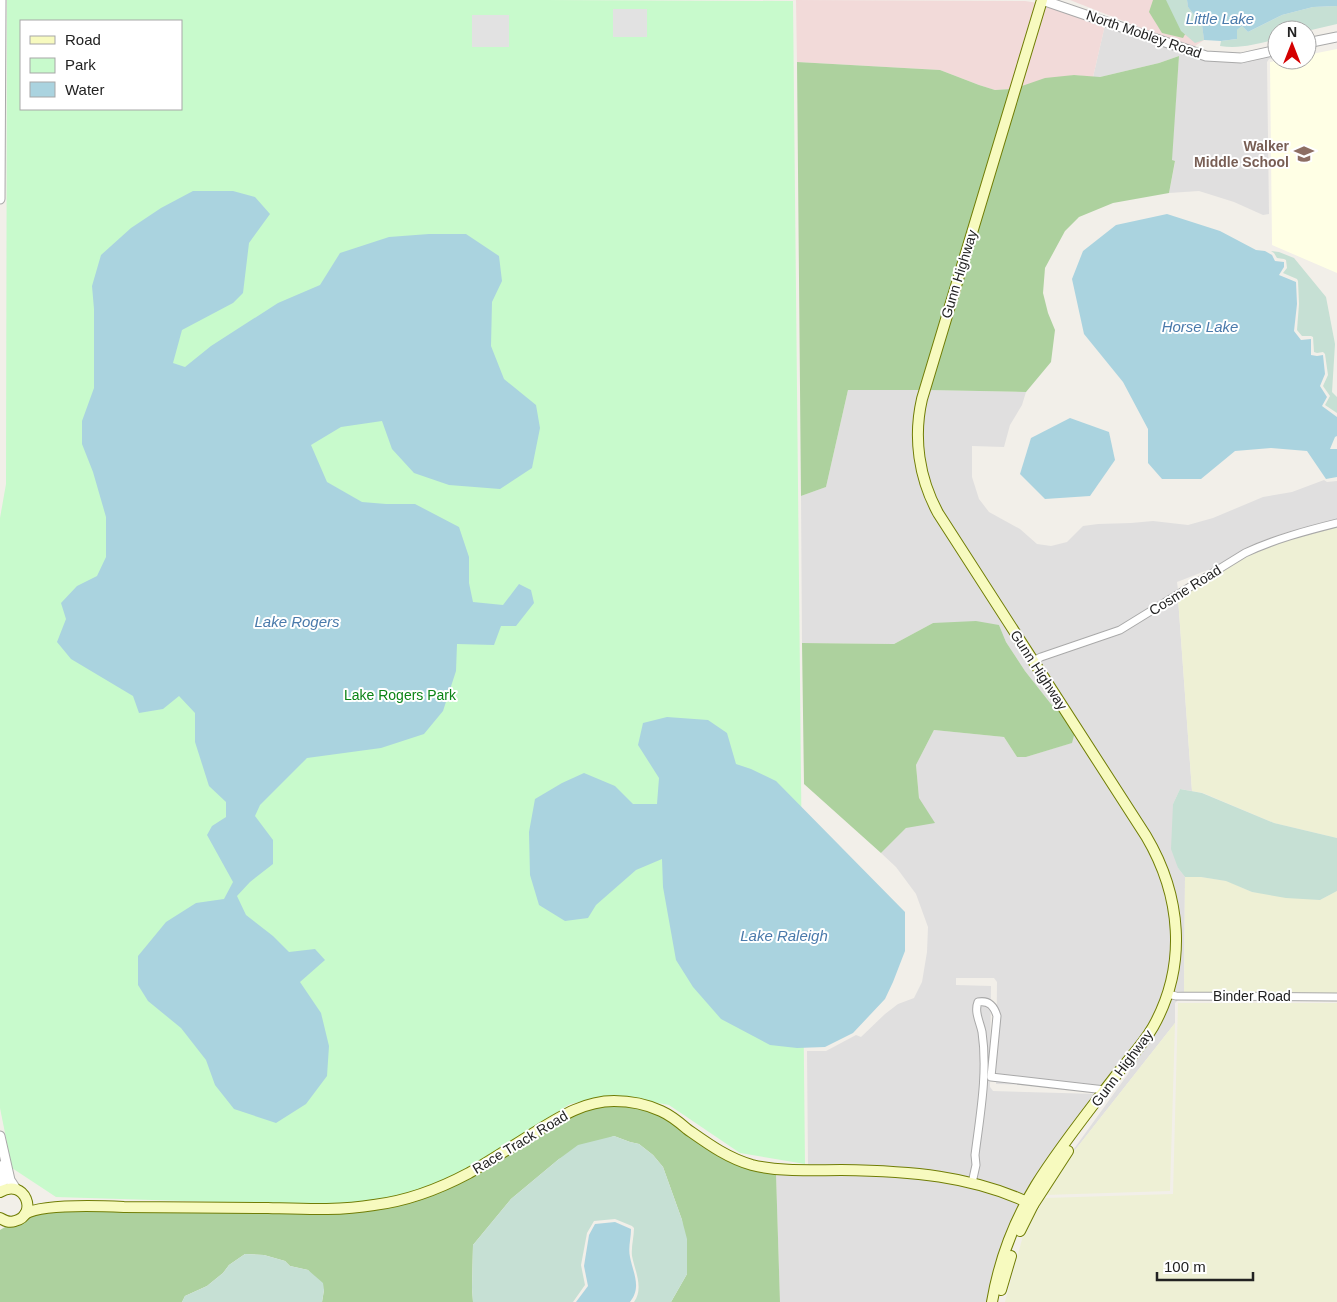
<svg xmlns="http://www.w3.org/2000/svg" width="1337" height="1302" font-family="Arial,sans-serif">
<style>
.residential{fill:#e0dfdf}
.commercial{fill:#f2dad9}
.education{fill:#ffffe5}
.farmland{fill:#eef0d5}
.forest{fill:#add19e}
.wetland{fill:#c6e0d4}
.park{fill:#c8facc;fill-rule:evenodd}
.parking{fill:#e2e2e2}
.water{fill:#aad3df}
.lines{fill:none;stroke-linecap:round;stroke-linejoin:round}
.minor-casing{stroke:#a9a9a9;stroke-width:9}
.tertiary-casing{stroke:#a9a9a9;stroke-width:11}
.secondary-casing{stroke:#707d05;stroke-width:12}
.minor{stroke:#fff;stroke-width:7}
.tertiary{stroke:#fff;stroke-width:9}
.secondary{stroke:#f7fabf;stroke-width:10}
.labels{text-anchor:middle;stroke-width:4;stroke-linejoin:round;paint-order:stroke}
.street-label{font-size:14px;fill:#222;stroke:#fff}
.education-label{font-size:14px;font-weight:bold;fill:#785e54;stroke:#fff;text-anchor:end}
.park-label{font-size:14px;fill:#0c8416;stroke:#fff}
.water-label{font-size:15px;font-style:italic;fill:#4a7aab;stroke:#fff}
</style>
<rect width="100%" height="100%" fill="#f2efe9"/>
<g class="residential">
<polygon points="1105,25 1206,59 1276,54 1276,58 1269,59 1267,62 1269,214 1263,215 1234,202 1199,191 1169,193 1175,162 1171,160 1179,56 1159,63 1100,77 1093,77"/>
<polygon points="848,390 921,390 919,472 1067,719 1051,704 1025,671 1006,642 999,625 933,623 894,644 802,643 801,496 826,487"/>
<polygon points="927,390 1026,392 1022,405 1010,425 1004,447 972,446 972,477 979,499 989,512 1020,529 1037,544 1051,546 1067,542 1083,526 1098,524 1131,523 1153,521 1188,525 1213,518 1263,497 1292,492 1324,480 1327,482 1337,481 1337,519 1287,532 1259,542 1244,549 1213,568 1177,582 1178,590 1118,627 1040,653 1034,656 937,504 925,470 921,433"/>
<polygon points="1178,598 1192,791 1180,789 1173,804 1173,822 1178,868 1185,877 1184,992 1172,991 1173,890 1038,662 1121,634"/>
<polygon points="934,730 1004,737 1017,757 1026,757 1071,743 1075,732 1149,847 1169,901 1172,955 1165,990 1152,1023 1103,1087 996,1084 997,982 994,978 956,978 956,985 991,986 990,1087 993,1091 1098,1094 1025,1197 999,1187 807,1166 808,1164 807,1051 826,1051 856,1035 861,1037 885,1014 898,1004 914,998 922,982 927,952 928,927 916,894 896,867 881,853 906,828 919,798 916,765"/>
<polygon points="1170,998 1178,1000 1175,1003 1175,1023 1053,1178 1128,1074"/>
<polygon points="776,1173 888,1175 931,1179 985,1191 1022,1204 988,1302 780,1302"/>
</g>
<g class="commercial">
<polygon points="796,0 1025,1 1038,3 1011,89 995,90 979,85 940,70 797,62"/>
<polygon points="1070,0 1187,0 1188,7 1202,25 1204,40 1192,48"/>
<polygon points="1044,4 1105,25 1093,77 1074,75 1019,87"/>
</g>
<polygon class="education" points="1337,49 1337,273 1272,245 1270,62 1281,60 1307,60 1307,55"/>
<g class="farmland">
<polygon points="1337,527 1337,838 1274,823 1203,793 1192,791 1178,598 1246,556 1261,549 1289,539"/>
<polygon points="1185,877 1201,877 1227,881 1252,892 1320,900 1337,891 1337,993 1184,992"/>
<polygon points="1178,1003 1337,1003 1337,1302 1005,1302 1024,1232 1045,1198 1173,1194"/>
<polygon points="1175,1023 1170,1191 1045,1195 1053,1178"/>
</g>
<g class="forest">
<polygon points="1153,0 1178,0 1190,25 1183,38 1162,33 1149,12"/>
<polygon points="1179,56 1172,160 1175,161 1169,193 1113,203 1079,217 1065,231 1045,268 1043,293 1048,313 1055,330 1051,362 1026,392 928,390 1019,87 1045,78 1074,75 1100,77 1159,63"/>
<polygon points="797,62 940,70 979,85 995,90 1011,89 921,390 848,390 826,487 801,496"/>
<polygon points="976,621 999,625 1006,642 1025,671 1051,704 1067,719 1075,732 1072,743 1026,757 1017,757 1004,737 934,730 916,765 919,798 935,823 906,828 881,853 804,784 802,643 894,644 933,623"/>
<polygon points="607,1105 636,1106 660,1114 711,1150 776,1173 780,1302 671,1302 687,1274 682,1220 663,1167 653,1155 639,1144 630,1142 614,1136 559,1159 511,1199 473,1245 472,1288 473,1302 322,1302 324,1290 308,1270 290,1266 285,1261 264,1255 245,1254 229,1265 223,1273 207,1286 185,1296 182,1302 0,1302 0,1230 5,1227 31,1215 81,1210 406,1202 580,1112"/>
</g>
<g class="wetland">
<polygon points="1166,0 1187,0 1188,7 1202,25 1204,40 1195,43 1181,31"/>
<path d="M1337,6V24L1307,31V30H1277V39C1258,44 1240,49 1220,46L1221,41L1237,39V30L1242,26L1248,32L1282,15L1313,7Z"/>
<polygon points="1271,251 1279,252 1294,258 1326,297 1335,344 1332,392 1337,397 1337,413 1325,405 1330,396 1323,386 1328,375 1325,354 1323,352 1317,353 1314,352 1313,337 1311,336 1302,336 1297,330 1299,304 1298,281 1297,279 1283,273 1287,268 1286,260 1284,259 1277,258 1274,253"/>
<polygon points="1180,789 1202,793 1274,823 1337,838 1337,891 1320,900 1286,898 1252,892 1226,881 1201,877 1185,877 1178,868 1171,849 1173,804"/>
<path d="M614,1136L630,1142L639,1144L653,1155L663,1167L682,1220L687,1239V1274L671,1302H634C644,1288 635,1271 632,1256C631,1247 634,1237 634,1228L632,1226L615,1219L594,1221L587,1233L581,1265L585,1285L573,1302H473L472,1288L473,1245L511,1199L559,1159L578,1145Z"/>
<polygon points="245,1254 264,1255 285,1261 290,1266 308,1270 323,1283 324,1290 322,1302 182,1302 185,1296 207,1286 223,1273 229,1265"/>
</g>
<path class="park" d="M7,0H547L793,1L805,1164L740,1153L669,1105L613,1095L570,1104L466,1170L409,1194L348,1206L56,1197L12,1168L0,1108V518L6,484ZM21,21H181V109H21Z"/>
<g class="parking">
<rect x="613" y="9" width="34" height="28"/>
<rect x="472" y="15" width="37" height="32"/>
</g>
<g class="water">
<polygon points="1187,0 1337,0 1337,6 1313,7 1282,15 1248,32 1242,26 1237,30 1237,39 1221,41 1204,40 1202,25 1188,7"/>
<polygon points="193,191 233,191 255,197 270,214 249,243 243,293 233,303 182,330 173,363 185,367 211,346 278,303 320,285 340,253 389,237 429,234 466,234 499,256 502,281 492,302 491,346 504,379 536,405 540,428 532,468 500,489 449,485 414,473 392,449 382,421 341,427 311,445 327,482 362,502 386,504 415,504 459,527 469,557 469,583 473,602 503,605 519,584 531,590 534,603 516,626 501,626 494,645 457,644 456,671 443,711 424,734 381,748 307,758 260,805 255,816 273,840 273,864 250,882 237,896 246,915 273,936 289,952 315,949 325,960 300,982 321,1013 329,1046 327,1076 306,1104 276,1123 234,1109 215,1085 206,1060 181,1028 148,1001 138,985 138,956 166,922 196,903 224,899 233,882 207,835 212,826 226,817 226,802 209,786 195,742 195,713 179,696 163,709 139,713 133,696 71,659 57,642 66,619 61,603 77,586 97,576 106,557 106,517 93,472 82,444 82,421 94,388 94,309 92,286 101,255 131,228 161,208"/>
<polygon points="1167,214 1220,231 1256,250 1265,251 1272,255 1275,261 1284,262 1284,267 1279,275 1296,282 1297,304 1294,331 1301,340 1311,339 1311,355 1317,356 1323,355 1325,374 1320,386 1327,397 1322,406 1337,417 1337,436 1335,437 1330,449 1337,449 1337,477 1326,479 1307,451 1271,448 1235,451 1201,479 1162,479 1148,463 1148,429 1123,382 1084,334 1072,279 1083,251 1116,225"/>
<polygon points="1070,418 1109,432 1115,460 1090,496 1045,499 1020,474 1031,438"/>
<polygon points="667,717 708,720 727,733 736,764 751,769 776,781 905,912 905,951 893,982 885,999 853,1033 825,1047 797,1048 770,1045 721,1019 693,987 676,960 663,887 662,859 636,870 596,905 588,918 565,921 539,905 530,875 529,832 535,799 562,783 584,773 615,786 633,804 657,804 659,778 638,745 643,723"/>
<path d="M615,1222L631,1229C631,1238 628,1248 630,1257C633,1273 642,1287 630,1302H576L588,1286L584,1266L589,1235L595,1224Z"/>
</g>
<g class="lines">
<defs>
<g id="minor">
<path d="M1033,661L1041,657L1120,630L1245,553C1275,539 1305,531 1337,523"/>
<polyline points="1168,994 1176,996 1337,997"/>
<path d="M972,1183L976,1165L975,1155C980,1115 988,1073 982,1032C980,1022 974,1012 978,1002C989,1000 994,1006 997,1016L991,1077L1105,1090"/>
</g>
<g id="tertiary">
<polyline points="1042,0 1206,56 1241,58 1277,50"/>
<polyline points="1307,43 1337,37"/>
<polyline points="0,199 1,0"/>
<polyline points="0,1136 10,1180 16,1189"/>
<polyline points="0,1192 3,1181 3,1165"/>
</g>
<g id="secondary">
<path d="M0,1192C25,1177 39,1215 15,1221C9,1223 5,1221 0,1218"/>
<path d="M25,1214C42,1204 102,1206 124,1207C172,1207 220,1208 268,1208C303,1209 339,1211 374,1205C407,1201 439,1189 469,1173C490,1161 511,1147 532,1134C558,1118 583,1101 614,1101C630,1101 646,1104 661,1111C670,1115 679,1122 687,1129C707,1143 727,1158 752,1165C780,1172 812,1170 841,1170C907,1171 973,1175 1033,1205"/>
<polyline points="1020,1231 1033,1205 1068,1151"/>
<polyline points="1001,1290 1011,1256"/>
<path d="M992,1302C999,1261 1014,1221 1036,1185C1059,1148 1087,1113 1114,1078C1127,1061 1142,1046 1153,1027C1188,965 1181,895 1146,836L938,513C919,478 913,438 922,399L1042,0"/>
</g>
</defs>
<use href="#minor" class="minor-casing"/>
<use href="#tertiary" class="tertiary-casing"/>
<use href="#secondary" class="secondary-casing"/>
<use href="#minor" class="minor"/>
<use href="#tertiary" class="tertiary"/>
<use href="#secondary" class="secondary"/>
</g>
<defs>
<symbol id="school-bare" viewBox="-9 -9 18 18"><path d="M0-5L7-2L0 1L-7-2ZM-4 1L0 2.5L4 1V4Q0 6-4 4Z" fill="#8d6e63" stroke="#fff" stroke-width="2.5" paint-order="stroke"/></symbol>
</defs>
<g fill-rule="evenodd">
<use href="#school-bare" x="1290" y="140" width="28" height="28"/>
</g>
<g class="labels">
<g class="street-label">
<text transform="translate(1144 34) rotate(19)" y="5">North Mobley Road</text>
<text transform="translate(959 274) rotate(-73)" y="5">Gunn Highway</text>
<text transform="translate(1185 590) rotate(-32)" y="5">Cosme Road</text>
<text transform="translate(1039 670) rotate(57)" y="5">Gunn Highway</text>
<text x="1252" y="1001">Binder Road</text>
<text transform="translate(1122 1068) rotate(-53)" y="5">Gunn Highway</text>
<text transform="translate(520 1142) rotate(-31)" y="5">Race Track Road</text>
</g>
<g class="education-label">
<text x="1289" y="151">Walker<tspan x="1289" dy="16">Middle School</tspan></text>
</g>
<g class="park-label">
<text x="400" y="700">Lake Rogers Park</text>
</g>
<g class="water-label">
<text x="1220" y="24">Little Lake</text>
<text x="1200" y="332">Horse Lake</text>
<text x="297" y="627">Lake Rogers</text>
<text x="784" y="941">Lake Raleigh</text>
</g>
</g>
<rect x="20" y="20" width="162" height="90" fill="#ffffff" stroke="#a7a7a7"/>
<rect x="30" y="36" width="25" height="8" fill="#f7fabf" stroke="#a7a7a7"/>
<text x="65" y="45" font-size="15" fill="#222222">Road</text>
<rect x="30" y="58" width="25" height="15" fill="#c8facc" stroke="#a7a7a7"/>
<text x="65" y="70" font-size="15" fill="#222222">Park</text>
<rect x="30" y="82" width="25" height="15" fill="#aad3df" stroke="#a7a7a7"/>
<text x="65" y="95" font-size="15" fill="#222222">Water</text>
<g transform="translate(1292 45)"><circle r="24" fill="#ffffff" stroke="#a7a7a7"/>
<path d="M0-4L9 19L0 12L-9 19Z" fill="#d40000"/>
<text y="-8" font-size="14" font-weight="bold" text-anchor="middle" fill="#222222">N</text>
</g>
<path d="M1157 1272v8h96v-8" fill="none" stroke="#222222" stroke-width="2.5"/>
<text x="1164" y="1272" font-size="15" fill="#222222" stroke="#ffffff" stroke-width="4" paint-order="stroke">100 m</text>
</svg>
